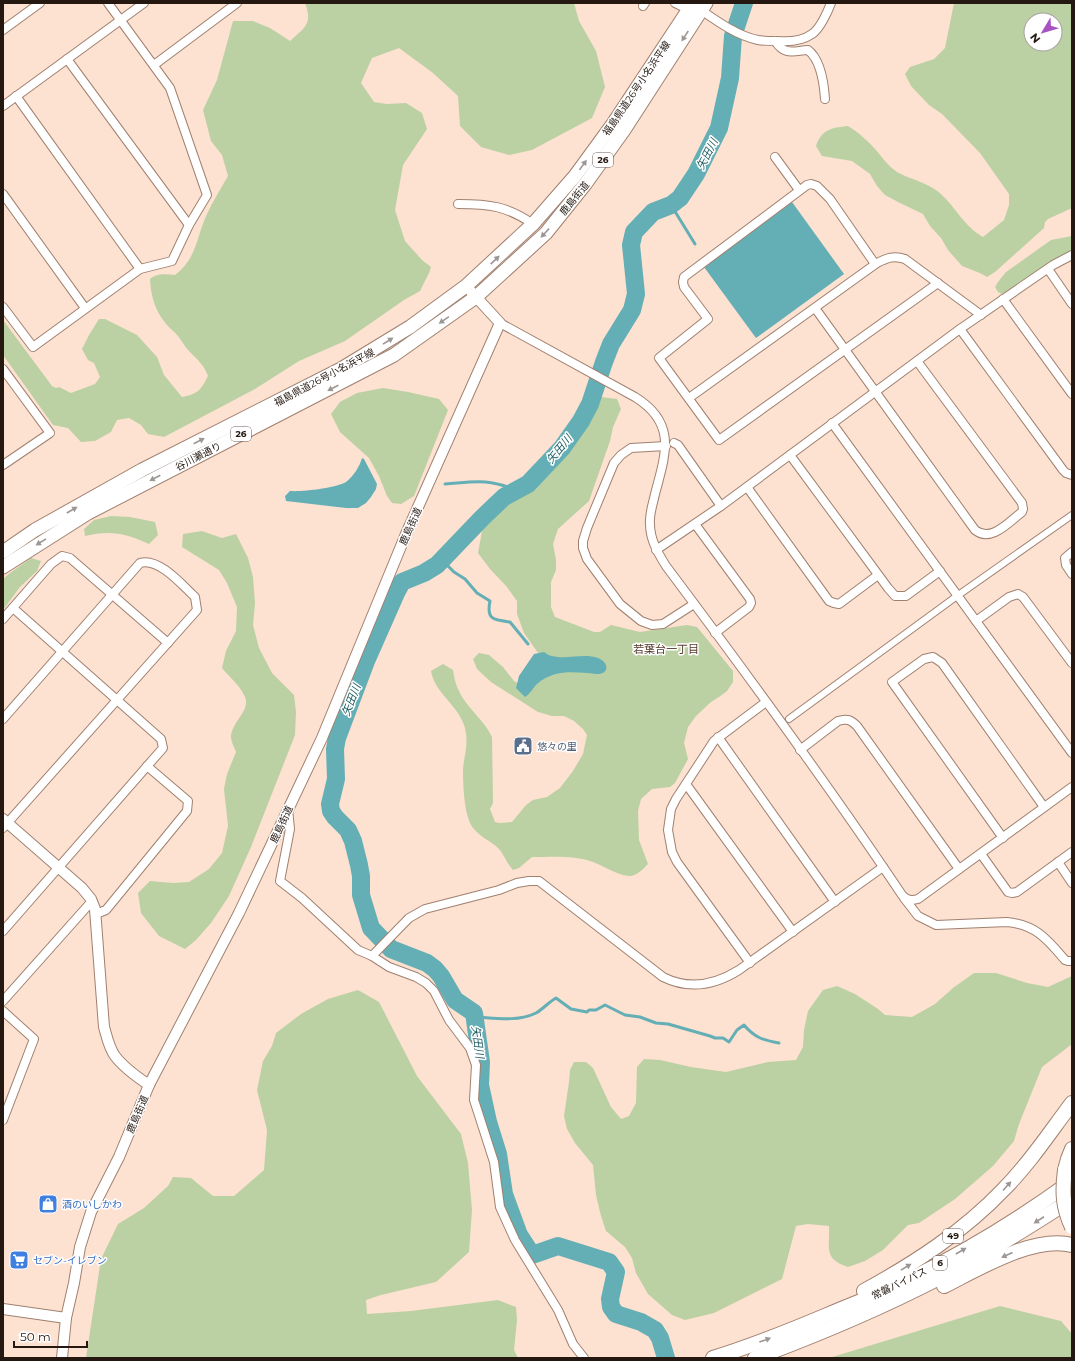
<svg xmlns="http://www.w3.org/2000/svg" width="1075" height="1361" font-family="Montserrat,'Noto Sans JP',sans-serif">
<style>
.green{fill:#bbd1a3;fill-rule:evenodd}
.water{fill:#63afb5}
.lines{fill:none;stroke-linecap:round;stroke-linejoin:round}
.stream{stroke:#63afb5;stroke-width:3}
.river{stroke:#63afb5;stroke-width:18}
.pedestrian-casing{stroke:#a08170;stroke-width:8}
.minor-casing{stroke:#a08170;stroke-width:10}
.tertiary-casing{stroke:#a08170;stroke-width:12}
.primary-casing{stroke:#a08170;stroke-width:15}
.trunk-casing{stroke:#a08170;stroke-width:16}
.pedestrian{stroke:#fff;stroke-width:6}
.minor{stroke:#fff;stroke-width:8}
.tertiary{stroke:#fff;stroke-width:10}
.primary{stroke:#fff;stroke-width:13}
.trunk{stroke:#fff;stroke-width:14}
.trunk-bridge-casing{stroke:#a08170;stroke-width:16;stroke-linecap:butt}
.trunk-bridge{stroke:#fff;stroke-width:14}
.oneway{fill:#9c9794}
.labels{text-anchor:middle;stroke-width:3;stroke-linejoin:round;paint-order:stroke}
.shield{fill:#fff;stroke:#665d58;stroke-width:1}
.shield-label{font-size:9px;font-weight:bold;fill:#241811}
.street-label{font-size:10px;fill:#241811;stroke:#fff}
.service-label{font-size:10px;fill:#4e5e75;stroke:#fff;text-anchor:start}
.shop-label{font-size:10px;fill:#366cbe;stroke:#fff;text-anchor:start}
.water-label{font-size:11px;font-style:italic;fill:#1f5f64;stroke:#fff}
.neighbourhood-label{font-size:11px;fill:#533829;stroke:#fff}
</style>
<rect width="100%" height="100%" fill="#fde1d1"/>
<g class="green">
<path d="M305,3H574L579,21L596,51L605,87L592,118L532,150L509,155L481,147L460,126L458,96L433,73L399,48L372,58L361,83L374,102L387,104L406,103L422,113L427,129L403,165L395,210L405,241L422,260L431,267L429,273L420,291L404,300L345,341L299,361L255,389L164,437L148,434L141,425L129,418L117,420L111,432L95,441L81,442L68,428L53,425L3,355V320L52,386L56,388L59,387L71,393L95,384L100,377L94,363L88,360L82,349L89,335L99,319H105L137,335L157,357L164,375L182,397C198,394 201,390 208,376C204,365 197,359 189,351C185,347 182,341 178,336C175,332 170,329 167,325C155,311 151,297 150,279C157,273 166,274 175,275C198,257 196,237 207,214C213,201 221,188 228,176L222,155L211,141L203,110L217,80L233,21H253L270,28L290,41C305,27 313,24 305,3Z"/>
<path d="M954,3H1072V208L1048,219L1045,222L1044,228L995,272L987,277L980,273L962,266L948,250L941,238L930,226L923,214L900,203L885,195L877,186L870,174L852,161L822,156L816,146C822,129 831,128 848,126C858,132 868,141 876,150C882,157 888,166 897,172C911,180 928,182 941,194C956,208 964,226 983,237L1004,220L1009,205V194L980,153L942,114L929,105L911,86L905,74L910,67L934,59L945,48ZM1031,20H1055V44H1031Z"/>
<polygon points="1072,236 1072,252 1011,291 1002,294 998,292 995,287 998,282 1006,272 1051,240"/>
<polygon points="383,388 408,392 439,399 448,410 414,496 401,504 392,503 387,496 379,476 369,458 340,432 331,414 340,402 357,393"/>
<path d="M601,397L617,399L621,409L613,427L610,441L589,501L558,529L553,544L556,560V570L551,582V607L555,617L594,632H600L611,625L640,632L687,625L697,627L733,671V682L727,691L719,697L711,702L696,716L688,727L684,743L688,759L675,783L670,787L652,789L641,799L638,811L639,840L648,864C643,869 636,877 628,876C615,874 604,866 593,862C575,855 551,857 532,857L519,868L513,870C507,864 504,854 498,848C491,841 480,837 474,829C464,818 463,785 463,770C464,754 469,745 465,728C459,705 435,694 431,671L443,664L453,670C454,676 455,683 458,689C465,707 484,719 492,737L493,803L490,809L495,822L499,823L512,822L526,805L533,800L547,797L560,788L573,771L583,754L587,735L583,729L574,721L564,716H552L538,712L491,682L477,669L473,659L479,653L489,655L503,667L514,681L524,687L543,660L524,633L517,614V601L507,587L490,569L478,553L485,515L491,503L506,490L529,474L552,455L576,423Z"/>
<path d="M111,516L130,517L155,522L158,535L149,544C125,533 110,530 85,536L84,529L94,520Z"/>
<path d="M202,531L222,538L236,534L248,558L253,577L255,603L253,625L259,648L272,673L294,695L296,712L295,735L251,847L229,896L211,923L196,940L185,949L159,936L141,913L138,893L150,881L173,883L189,882L209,869L222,853L228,826L224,789L227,774L236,752C234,747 231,741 231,737C231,723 251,710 245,697C240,685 230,678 222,668L226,651L236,631L237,607L227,583L219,570L182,547L183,534Z"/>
<polygon points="31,558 41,561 37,571 20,587 3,610 3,579 10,573"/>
<path d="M974,973H996L1027,983L1048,987L1072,976V1044L1042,1067L1019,1124L1014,1141L993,1166L955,1199L919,1223L908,1225L883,1250L865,1261L848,1267C823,1259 830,1248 829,1226L808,1224L796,1226L782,1279L714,1313L685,1320L672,1315L648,1294L636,1273L632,1258L625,1247L606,1231L601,1216L596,1195L593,1165L575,1143L567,1129L564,1116L569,1082L570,1070L574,1062H586L593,1068L611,1107L621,1119L629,1116L636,1103L637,1067L644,1059L660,1060L691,1067L726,1072L768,1062L796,1060L803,1047L804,1030L808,1011L823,990L837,986L855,994L878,1009L885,1015L912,1017L935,1004L953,988Z"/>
<polygon points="358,990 379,1002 417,1076 461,1134 468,1163 472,1210 469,1252 436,1282 381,1295 366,1300 367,1314 411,1311 498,1300 516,1307 517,1320 514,1350 518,1358 86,1358 101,1259 118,1224 144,1208 168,1186 173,1177 191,1178 213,1196 234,1196 264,1170 267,1130 257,1090 263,1061 272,1046 276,1033 301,1014 328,999"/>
<polygon points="1000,1306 1061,1321 1072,1334 1072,1358 829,1358"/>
</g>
<g class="water">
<polygon points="792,202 844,274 756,338 704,267"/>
<path d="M362,458L364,459L377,484L376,489L371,497L366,503L358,508H346L286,501L285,496L290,491C302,492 336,488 346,482C353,477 360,466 362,458Z"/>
<path d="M544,652C546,653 549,656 552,656C567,660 583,653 598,658C610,663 609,675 596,674C575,672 554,669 537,684C533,688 530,694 525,697L516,688L519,676L534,654Z"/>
</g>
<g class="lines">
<g class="stream">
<polyline points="671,205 695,244"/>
<path d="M445,484C473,482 488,478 515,490"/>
<path d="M442,560L454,572L465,579L477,593L490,601C486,620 494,620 510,622L528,644"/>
<path d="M476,1017C495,1018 518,1022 536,1013C543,1009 549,1002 556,998L571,1009L587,1012L589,1010H596L605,1005L625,1015L640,1017L656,1023L668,1024L710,1036L715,1038H723L729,1042L737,1030L744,1025C755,1038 763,1040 779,1043"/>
</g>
<polyline class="river" points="666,1358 660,1338 655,1330 641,1322 616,1314 611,1307 610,1299 616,1272 609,1262 558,1246 532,1255 519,1235 504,1194 498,1154 488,1122 480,1085 481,1062 474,1013 455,1000 441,976 435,969 427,963 391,949 371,928 361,895 361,876 359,865 353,841 348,830 335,817 331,811 330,804 336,779 335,749 337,738 366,661 396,593 402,582 424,573 437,565 482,518 504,497 528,484 562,448 581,421 590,404 604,362 611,344 632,310 636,294 631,245 634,232 653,212 671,205 680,198 696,174 719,128 730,78 733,36 744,3"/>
<defs>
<polyline id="pedestrian" points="789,719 957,596 1072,515"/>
<g id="minor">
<polyline points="675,3 681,6"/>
<polyline points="643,6 645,3"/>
<path d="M701,10C718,22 738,36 758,40C764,41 771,41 777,41C788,42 802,41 812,34C820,29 828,11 831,3"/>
<polyline points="3,30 40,3"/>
<path d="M775,41C785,56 793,51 808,50C821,60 824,84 825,99"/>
<polyline points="67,59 189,225"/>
<polyline points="154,65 237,3"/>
<polyline points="16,96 140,269"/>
<polyline points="3,106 144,3"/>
<polyline points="775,157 799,190"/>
<polyline points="3,194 85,308"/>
<path d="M458,204C489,204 507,206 533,224"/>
<polyline points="875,264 830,199 817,186 811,184 807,185 684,277 683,282 684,287 708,319 659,358 719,440 938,283"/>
<polyline points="1048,269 1072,304"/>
<polyline points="1003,299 1072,394"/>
<polyline points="3,307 33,347 140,269 172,261 189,225 207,195 170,88 108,3"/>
<path d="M815,308L975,530C991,543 1009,522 1022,512L1023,509L1022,503L917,361"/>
<path d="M500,323L635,397C677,423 666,453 655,494C653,504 649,514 650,524C650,540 658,553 666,566C747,674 827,783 902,895C907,900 911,901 918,899L1072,787"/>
<polyline points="960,329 1063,470 1066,473 1072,475"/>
<polyline points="3,369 50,433 3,465"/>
<path d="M689,398L877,263C887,258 894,255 905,259L981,315"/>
<polyline points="832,423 1072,753"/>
<polyline points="674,443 678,445 721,506"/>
<polyline points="666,446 631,448 621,455 614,463 587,528 583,541 583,548 587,559 620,604 641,621 652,625 663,624 694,604"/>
<polyline points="790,455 888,588 895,596 906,596 940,571"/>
<polyline points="747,487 829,601 834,603 839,604 878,575"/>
<polyline points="695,524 750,599 751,603 749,607 715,633"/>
<polyline points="656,550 721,506 960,329 1053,265 1072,255"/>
<polyline points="1072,552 1065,558 1066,565 1072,574"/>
<polyline points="3,619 51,564 62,556 70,558 168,643"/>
<polyline points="976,621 1009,597 1018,594 1023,597 1072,663"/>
<path d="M3,719L140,563C159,557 183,586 195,597L197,610L3,828"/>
<polyline points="718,737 835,902"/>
<path d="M800,750L838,721C847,718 851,720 857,726L959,869"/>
<polyline points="686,784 793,932"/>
<polyline points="288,809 290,829 280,881 302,898 358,950 372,956 389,967 416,977 426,983 434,991 449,1020 470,1048 476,1065 474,1100 494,1162 500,1207 515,1240 558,1310 573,1344 584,1358"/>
<polyline points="1003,838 892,682 924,659 933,657 942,663 1044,807"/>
<polyline points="981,854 1008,892 1012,893 1017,892 1072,852"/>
<polyline points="1058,862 1072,883"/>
<path d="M904,898L918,916L936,925L1007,922C1036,925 1047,939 1065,960L1068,961H1072"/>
<polyline points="96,914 106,910 187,811 188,801 147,766"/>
<polyline points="3,931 163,748 161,739 13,608"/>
<path d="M372,956L409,918L425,909L499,890L517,883L529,881H539L663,977C689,990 715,985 739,970L883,867"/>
<polyline points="750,963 677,862 672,852 668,830 671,809 676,799 714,741 766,702"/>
<polyline points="3,1001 92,901"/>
<polyline points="3,1011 34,1039 3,1120"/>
</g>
<g id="tertiary">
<path d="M3,819L82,888L91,899L95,909L104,1027C107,1037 109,1048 115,1056C124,1068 137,1077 149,1085"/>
<polyline points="3,1309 66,1318"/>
<polyline points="62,1358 66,1318 74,1283 80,1247 91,1212 119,1157 149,1085 239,913 322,738 406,534 500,323 466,286"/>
</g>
<g id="primary">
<polyline points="3,552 35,530 142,470 341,369 410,327 466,286 533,224 575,176 613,124 693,3"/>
<polyline points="3,567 88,513 394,355 476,297 546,233 586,183 624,130 706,3"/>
</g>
<g id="trunk">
<polyline points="1065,1170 1068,1159 1072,1149"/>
<path d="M944,1286C978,1269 1034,1235 1072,1245"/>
<path d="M864,1291C915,1263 963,1232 1004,1189C1030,1163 1050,1132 1072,1103"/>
<path d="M713,1358C752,1346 789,1331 827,1315C845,1307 864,1300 883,1292C949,1262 1013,1224 1072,1181"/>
<path d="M755,1358C817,1335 879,1309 939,1278C985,1255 1029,1227 1072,1199"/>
</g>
</defs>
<use href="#pedestrian" class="pedestrian-casing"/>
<use href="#minor" class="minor-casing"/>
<use href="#tertiary" class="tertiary-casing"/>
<use href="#primary" class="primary-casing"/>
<use href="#trunk" class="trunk-casing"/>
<use href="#pedestrian" class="pedestrian"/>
<use href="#minor" class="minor"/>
<use href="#tertiary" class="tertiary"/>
<use href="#primary" class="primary"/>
<use href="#trunk" class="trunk"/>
<defs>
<path id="trunk-bridge" d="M1065,1170C1062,1192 1063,1208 1072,1227"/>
</defs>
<use href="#trunk-bridge" class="trunk-bridge-casing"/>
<use href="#trunk-bridge" class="trunk-bridge"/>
</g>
<defs><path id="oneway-solid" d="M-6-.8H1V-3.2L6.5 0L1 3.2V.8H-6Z"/></defs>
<g class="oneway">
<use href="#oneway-solid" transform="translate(685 36) rotate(123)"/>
<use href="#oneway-solid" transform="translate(583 165) rotate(-54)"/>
<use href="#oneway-solid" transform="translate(545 233) rotate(133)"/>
<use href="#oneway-solid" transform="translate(495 260) rotate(-43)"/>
<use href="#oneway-solid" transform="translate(444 320) rotate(145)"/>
<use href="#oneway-solid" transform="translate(388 341) rotate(-32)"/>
<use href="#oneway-solid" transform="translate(333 388) rotate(153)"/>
<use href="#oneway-solid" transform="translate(199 441) rotate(-27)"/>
<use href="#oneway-solid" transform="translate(155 478) rotate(152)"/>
<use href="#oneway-solid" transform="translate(72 510) rotate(-30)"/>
<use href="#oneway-solid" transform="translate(41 542) rotate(148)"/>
<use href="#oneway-solid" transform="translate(1007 1186) rotate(-48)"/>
<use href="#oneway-solid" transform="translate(1039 1220) rotate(147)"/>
<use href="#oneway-solid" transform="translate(961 1251) rotate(-30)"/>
<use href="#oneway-solid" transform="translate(1007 1255) rotate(156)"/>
<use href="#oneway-solid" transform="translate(906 1267) rotate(-31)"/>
<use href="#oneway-solid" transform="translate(765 1340) rotate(-20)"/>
</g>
<defs>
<symbol id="civic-square" viewBox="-11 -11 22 22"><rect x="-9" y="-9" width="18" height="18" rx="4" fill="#5c6f8a" stroke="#fff"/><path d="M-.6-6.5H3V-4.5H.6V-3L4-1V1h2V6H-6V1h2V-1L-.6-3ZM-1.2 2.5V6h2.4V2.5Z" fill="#fff"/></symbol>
<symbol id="shop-square" viewBox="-11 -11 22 22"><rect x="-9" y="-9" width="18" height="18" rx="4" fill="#3f7fe0" stroke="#fff"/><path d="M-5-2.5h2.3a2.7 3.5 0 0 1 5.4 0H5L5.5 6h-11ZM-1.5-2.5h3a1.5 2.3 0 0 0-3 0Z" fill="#fff"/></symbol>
<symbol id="supermarket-square" viewBox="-11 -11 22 22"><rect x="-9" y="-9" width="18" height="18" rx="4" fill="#3f7fe0" stroke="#fff"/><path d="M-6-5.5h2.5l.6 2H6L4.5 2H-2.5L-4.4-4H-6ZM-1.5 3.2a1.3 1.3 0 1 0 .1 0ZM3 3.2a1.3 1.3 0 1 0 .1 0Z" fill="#fff"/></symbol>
</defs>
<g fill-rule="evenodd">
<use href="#civic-square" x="512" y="735" width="22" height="22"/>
<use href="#shop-square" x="37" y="1193" width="22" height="22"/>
<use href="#supermarket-square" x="8" y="1249" width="22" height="22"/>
</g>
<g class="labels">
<g class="shield">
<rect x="593" y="153" width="20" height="14" rx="3"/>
<rect x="231" y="427" width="20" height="14" rx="3"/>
<rect x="943" y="1229" width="20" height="14" rx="3"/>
<rect x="933" y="1256" width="14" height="14" rx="3"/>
</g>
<g class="shield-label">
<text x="603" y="163">26</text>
<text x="241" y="437">26</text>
<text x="953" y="1239">49</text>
<text x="940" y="1266">6</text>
</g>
<g class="street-label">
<text transform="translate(636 88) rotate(-56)" y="4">福島県道26号小名浜平線</text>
<text transform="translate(574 198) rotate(-51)" y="4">鹿島街道</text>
<text transform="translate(324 377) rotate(-28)" y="4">福島県道26号小名浜平線</text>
<text transform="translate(198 456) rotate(-27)" y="4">谷川瀬通り</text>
<text transform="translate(410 526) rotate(-66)" y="4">鹿島街道</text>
<text transform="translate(281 824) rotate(-65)" y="4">鹿島街道</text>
<text transform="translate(137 1114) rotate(-67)" y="4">鹿島街道</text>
<text transform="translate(899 1283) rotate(-26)" y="4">常磐バイパス</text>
</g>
<g class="service-label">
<text x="537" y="750">悠々の里</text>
</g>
<g class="shop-label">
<text x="62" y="1208">酒のいしかわ</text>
<text x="33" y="1264">セブン-イレブン</text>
</g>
<g class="water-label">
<text transform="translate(707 154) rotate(-63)" y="4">矢田川</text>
<text transform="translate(559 449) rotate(-50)" y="4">矢田川</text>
<text transform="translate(351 700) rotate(-69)" y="4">矢田川</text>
<text transform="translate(478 1042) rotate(82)" y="4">矢田川</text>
</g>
<g class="neighbourhood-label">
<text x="666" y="653">若葉台一丁目</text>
</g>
</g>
<rect width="1075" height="1361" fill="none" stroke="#241811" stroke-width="8"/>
<g transform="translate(1043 32) rotate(232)"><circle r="19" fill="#ffffff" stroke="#a7a3a0"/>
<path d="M0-3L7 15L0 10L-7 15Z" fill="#a752c1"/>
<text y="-6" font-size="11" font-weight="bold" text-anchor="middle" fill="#241811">N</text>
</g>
<path d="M14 1341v6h73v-6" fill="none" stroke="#241811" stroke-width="2"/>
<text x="20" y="1341" font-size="12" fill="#241811" stroke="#ffffff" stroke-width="3" paint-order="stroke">50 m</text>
</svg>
